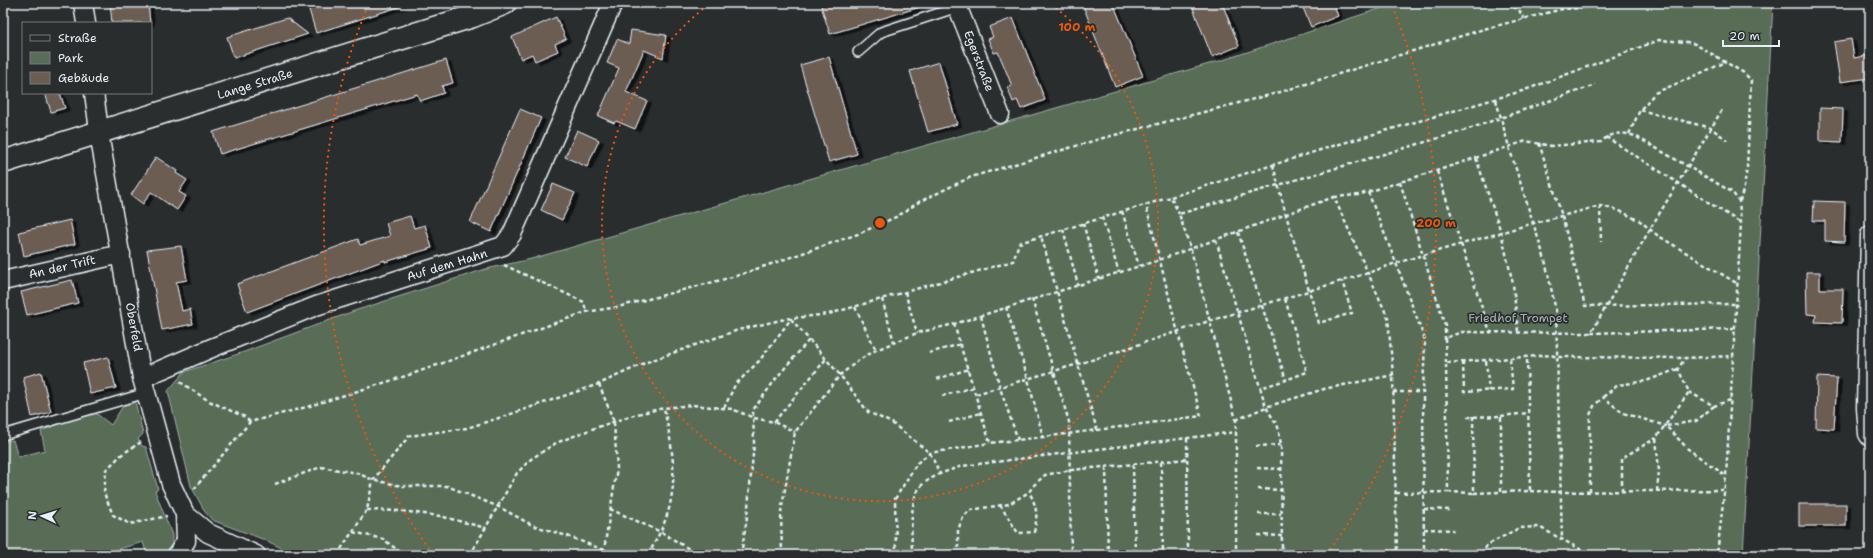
<svg xmlns="http://www.w3.org/2000/svg" width="1873" height="558" font-family="'Shantell Sans',sans-serif">
<style>
.green{fill:#586c57;stroke:#a0aea8}
.building{fill:#6c5d53;stroke:#e8f1f8;filter:url(#shadow)}
.lines{fill:none;stroke-linecap:round;stroke-linejoin:round}
.service-casing{stroke:#e8f1f8;stroke-width:12}
.minor-casing{stroke:#e8f1f8;stroke-width:21}
.tertiary-casing{stroke:#e8f1f8;stroke-width:25}
.path{stroke:#e8f1f8;stroke-width:2.5;stroke-dasharray:4 3;stroke-linecap:butt}
.service{stroke:#2a2d2e;stroke-width:9}
.minor{stroke:#2a2d2e;stroke-width:18}
.tertiary{stroke:#2a2d2e;stroke-width:22}
.ring{fill:none;stroke:#e8590c;stroke-width:2;stroke-dasharray:2 4}
.labels{text-anchor:middle;stroke-width:3.5;stroke-linejoin:round;paint-order:stroke}
.street-label{font-size:12px;fill:#e8f1f8;stroke:#2a2d2e}
.park-label{font-size:12px;fill:#a7b5b0;stroke:#2a2d2e}
.centre{fill:#e8590c;stroke:#2a2d2e;stroke-width:2}
.ring-label{font-size:12px;text-anchor:middle;font-weight:bold;fill:#e8590c;stroke:#2a2d2e;stroke-width:3.5;stroke-linejoin:round;paint-order:stroke}
</style>
<defs>
<filter id="shadow"><feDropShadow dx="4.5" dy="2.5" stdDeviation="0" flood-color="#0009"/></filter>
</defs>
<rect width="100%" height="100%" fill="#2a2d2e"/>
<filter id="ink" filterUnits="userSpaceOnUse"><feTurbulence type="fractalNoise" baseFrequency=".025" numOctaves="2"/><feDisplacementMap in="SourceGraphic" scale="8" xChannelSelector="R" yChannelSelector="G"/><feConvolveMatrix kernelMatrix="1 2 1 2 8 2 1 2 1" color-interpolation-filters="sRGB"/></filter>
<g filter="url(#ink)">
<g class="green">
<polygon points="1397,3 1773,3 1743,555 296,555 265,540 212,520 205,512 191,486 168,391 184,372 244,352 354,311 486,269 531,259 1223,60"/>
<polygon points="126,401 135,401 143,434 138,439 142,446 146,447 158,489 155,491 172,535 172,544 164,555 147,555 143,542 98,555 3,555 3,442 13,440 18,457 45,450 41,431 93,411 111,425"/>
</g>
<g class="building">
<polygon points="110,3 148,3 150,23 112,23"/>
<polygon points="307,3 402,3 402,6 316,33"/>
<polygon points="830,3 920,3 920,7 830,34 821,6"/>
<polygon points="1082,3 1113,3 1143,76 1115,87"/>
<polygon points="1191,3 1222,3 1239,46 1212,57"/>
<polygon points="1301,3 1333,3 1338,16 1311,27"/>
<polygon points="556,17 566,39 555,44 558,51 535,61 532,54 521,59 512,37"/>
<polygon points="287,18 308,34 234,58 227,37"/>
<polygon points="1013,18 1045,100 1021,109 1017,100 1013,102 1007,87 1012,86 1004,66 998,52 994,53 988,39 993,37 989,27"/>
<polygon points="631,30 666,35 663,58 644,50 626,92 647,101 635,129 616,121 614,123 598,116 619,68 607,63 617,39 629,44"/>
<polygon points="1851,39 1854,58 1870,55 1870,78 1840,82 1834,42"/>
<polygon points="829,57 857,154 829,162 800,65"/>
<polygon points="446,60 453,83 442,86 444,93 420,101 417,94 220,154 213,132"/>
<polygon points="939,62 957,124 928,132 910,71"/>
<polygon points="45,93 60,93 65,108 51,112"/>
<polygon points="1820,108 1843,109 1842,142 1820,141"/>
<polygon points="520,109 541,118 491,232 470,222"/>
<polygon points="577,130 599,140 587,167 565,157"/>
<polygon points="156,157 177,171 176,173 187,180 179,192 186,196 177,210 151,192 143,204 131,195"/>
<polygon points="553,184 575,193 562,220 541,210"/>
<polygon points="1814,201 1845,202 1844,242 1825,241 1825,221 1813,221"/>
<polygon points="410,216 414,228 425,225 432,248 385,262 385,260 247,312 237,284 358,239 360,245 390,236 386,223"/>
<polygon points="70,220 75,244 24,256 19,232"/>
<polygon points="181,246 187,280 176,282 182,311 190,309 193,324 162,330 147,250"/>
<polygon points="1806,272 1820,272 1820,289 1843,289 1842,323 1815,322 1816,315 1807,314"/>
<polygon points="72,280 78,303 27,315 21,292"/>
<polygon points="108,357 116,388 90,394 83,363"/>
<polygon points="41,372 51,412 32,417 23,377"/>
<polygon points="1817,377 1837,378 1834,429 1816,428"/>
<rect x="1799" y="504" width="47" height="22"/>
</g>
<g class="lines">
<defs>
<g id="service">
<polyline points="858,52 881,32 958,7"/>
<polyline points="3,435 146,393"/>
</g>
<g id="minor">
<polyline points="83,3 86,23"/>
<polyline points="956,3 1000,114"/>
<polyline points="94,93 101,145 142,378 171,484 185,514 186,541 177,555"/>
<polyline points="1870,235 1866,408 1868,434 1870,437"/>
<polyline points="3,281 121,254"/>
<polyline points="142,378 214,347 316,306 503,246 512,234 613,3"/>
<polyline points="185,514 208,533 256,555"/>
</g>
<polyline id="tertiary" points="3,162 473,16 505,3"/>
</defs>
<use href="#service" class="service-casing"/>
<use href="#minor" class="minor-casing"/>
<use href="#tertiary" class="tertiary-casing"/>
<g class="path">
<polyline points="1507,3 1519,10 1524,19"/>
<polyline points="1496,100 1509,147 1545,260 1556,311 1562,540"/>
<polyline points="1640,110 1711,128 1727,140"/>
<polyline points="1629,134 1640,110 1655,93 1726,62"/>
<polyline points="1606,137 1741,223"/>
<polyline points="1539,143 1562,216 1585,306 1736,304"/>
<polyline points="1476,158 1501,232 1513,284 1518,332"/>
<polyline points="1273,165 1286,215 1319,323 1352,313 1342,281"/>
<polyline points="1437,171 1490,332"/>
<polyline points="1400,182 1445,325 1445,338"/>
<polyline points="1368,192 1396,263 1425,340 1423,392"/>
<polyline points="1171,197 1333,146 1522,91 1654,42 1659,40 1687,42 1695,44 1744,73 1751,80 1747,169 1744,187 1740,201"/>
<path d="M1334,197L1358,195L1445,168L1526,141L1551,146L1601,142C1611,132 1623,132 1635,136L1732,192L1739,201L1741,223L1726,476L1717,555"/>
<polyline points="1600,206 1601,242"/>
<polyline points="1122,211 1139,266"/>
<polyline points="1102,217 1119,273"/>
<polyline points="1083,223 1099,279"/>
<polyline points="1063,229 1078,285"/>
<polyline points="1238,232 1286,380 1260,388"/>
<polyline points="1216,240 1266,407 1278,427 1281,445 1282,555"/>
<polyline points="504,265 584,302 586,312"/>
<polyline points="905,292 917,333"/>
<polyline points="882,299 894,342"/>
<polyline points="1032,299 1069,422 1071,555"/>
<polyline points="1285,299 1307,372 1286,380"/>
<polyline points="855,307 876,350"/>
<polyline points="1006,307 1028,379 1043,437 1097,430 1041,236"/>
<polyline points="981,316 1000,388 1018,440"/>
<polyline points="954,324 990,443 1043,437"/>
<polyline points="1591,333 1734,329"/>
<polyline points="929,353 961,344"/>
<polyline points="1486,361 1489,391"/>
<polyline points="1463,362 1464,392 1513,389 1510,359"/>
<polyline points="1446,363 1445,338 1462,332 1591,333 1650,229 1722,110"/>
<polyline points="937,379 969,369"/>
<polyline points="180,382 209,401 245,417 250,422"/>
<polyline points="599,384 614,422 617,468 604,550 601,555"/>
<polyline points="1393,392 1423,392 1424,555"/>
<polyline points="1689,392 1714,406 1730,400"/>
<polyline points="976,394 1095,359 1209,321 1368,273 1396,263 1534,223 1600,206 1618,210 1640,221 1657,235 1738,284"/>
<polyline points="942,396 974,387"/>
<polyline points="1603,397 1618,385 1646,381 1678,369"/>
<polyline points="1714,406 1696,421 1666,426 1688,449 1726,476"/>
<polyline points="724,408 735,385 759,361 791,319 840,375 868,412 892,423 930,453 940,474"/>
<polyline points="1473,416 1474,493 1501,492"/>
<polyline points="1501,416 1529,413"/>
<polyline points="1467,417 1501,416 1501,492 1530,491 1527,358"/>
<polyline points="1236,420 1266,407 1324,389 1393,375"/>
<polyline points="774,422 826,359"/>
<polyline points="949,422 981,413"/>
<polyline points="1097,430 1201,416 1178,333 1146,205"/>
<polyline points="1187,438 1188,555"/>
<polyline points="141,442 121,455 106,470 104,493 113,515 130,524 167,516"/>
<polyline points="1256,446 1281,445"/>
<polyline points="1161,462 1163,555"/>
<polyline points="1133,465 1135,555"/>
<polyline points="1106,467 1108,555"/>
<polyline points="1257,468 1281,469"/>
<polyline points="275,484 321,467 357,473 373,480 402,486 447,486 499,507 532,525 570,537 604,550 609,555"/>
<polyline points="194,489 250,422 310,406 412,374 586,312 618,307 736,276 858,234 898,216 919,202 971,177 1103,138 1277,93 1484,29 1562,9 1580,8 1603,3"/>
<polyline points="1258,489 1281,490"/>
<polyline points="1530,491 1561,492 1725,490"/>
<polyline points="1622,491 1622,458 1656,438"/>
<polyline points="1657,491 1659,471 1656,438 1689,392 1678,369 1685,358 1733,356"/>
<polyline points="1448,492 1474,493"/>
<polyline points="1590,492 1590,415 1594,406 1603,397 1623,413 1666,426"/>
<polyline points="1396,493 1448,492 1446,363 1551,355 1557,357 1685,358"/>
<path d="M1000,505L1018,533L1034,532C1038,516 1037,506 1029,492"/>
<polyline points="610,509 661,532 699,555"/>
<polyline points="1424,509 1452,510"/>
<polyline points="367,510 401,511 440,516 486,528"/>
<polyline points="1258,514 1281,514"/>
<polyline points="1424,529 1454,530"/>
<polyline points="353,532 383,539 404,555"/>
<polyline points="1258,535 1282,536"/>
<polyline points="1424,550 1452,550"/>
<polyline points="1281,553 1397,551"/>
<polyline points="337,555 367,510 373,480 409,436 467,428 502,417 599,384 647,362 738,330 785,319 829,314 1013,261 1019,243 1171,197 1179,214"/>
<polyline points="470,555 517,473 531,459 556,443 592,429 637,414 664,408 692,405 732,409 754,418 774,422 795,432"/>
<path d="M648,555C658,537 668,519 671,499C677,468 670,437 664,408"/>
<polyline points="741,555 747,517 754,444 753,410 778,376 809,340"/>
<polyline points="782,555 781,512 795,432 840,375 859,360 876,350 917,333 954,324 1159,260 1334,197 1388,318 1393,375 1397,555"/>
<polyline points="896,555 895,499 917,463 930,453 990,443"/>
<path d="M912,555C912,537 908,498 922,485C933,475 948,471 962,466L1236,432"/>
<polyline points="958,555 958,530 963,517 970,510 1009,504 1029,492 1033,486 1045,475 1071,470 1187,459"/>
<polyline points="1236,555 1236,420 1191,250 1179,214 1463,131 1595,85"/>
<polyline points="1482,555 1487,545 1519,528 1539,527 1591,555"/>
</g>
<use href="#service" class="service"/>
<use href="#minor" class="minor"/>
<use href="#tertiary" class="tertiary"/>
</g>
</g>
<g class="ring">
<path d="M1051 4A278 278 0 1 1 709 4"/>
<path d="M433 554A556 556 0 0 1 368 6M1392 6A556 556 0 0 1 1327 554"/>
</g>
<g class="labels">
<g class="street-label">
<text transform="translate(979 61) rotate(69)" y="4">Egerstraße</text>
<text transform="translate(255 84) rotate(-17)" y="4">Lange Straße</text>
<text transform="translate(447 265) rotate(-17)" y="4">Auf dem Hahn</text>
<text transform="translate(62 267) rotate(-13)" y="4">An der Trift</text>
<text transform="translate(134 327) rotate(80)" y="4">Oberfeld</text>
</g>
<g class="park-label">
<text x="1518" y="322">Friedhof Trompet</text>
</g>
</g>
<circle cx="880" cy="223" r="6" class="centre"/>
<g class="ring-label">
<text x="1077" y="31">100 m</text>
<text x="1436" y="227">200 m</text>
</g>
<rect width="1873" height="558" fill="none" stroke="#2a2d2e" stroke-width="16"/>
<rect x="8" y="8" width="1857" height="542" fill="none" stroke="#e8f1f8" stroke-width="1.5" filter="url(#ink)"/>
<rect x="22" y="22" width="130" height="72" fill="#2a2d2e" stroke="#767b7f"/>
<rect x="30" y="35" width="20" height="6" fill="#2a2d2e" stroke="#767b7f"/>
<text x="58" y="42" font-size="12" fill="#e8f1f8">Straße</text>
<rect x="30" y="52" width="20" height="12" fill="#586c57" stroke="#767b7f"/>
<text x="58" y="62" font-size="12" fill="#e8f1f8">Park</text>
<rect x="30" y="72" width="20" height="12" fill="#6c5d53" stroke="#767b7f"/>
<text x="58" y="82" font-size="12" fill="#e8f1f8">Gebäude</text>
<g transform="translate(42 516) rotate(274)" stroke="#2a2d2e" stroke-width="3" paint-order="stroke">
<path d="M0-3L7 15L0 10L-7 15Z" fill="#e8f1f8"/>
<text y="-6" font-size="11" font-weight="bold" text-anchor="middle" fill="#e8f1f8">N</text>
</g>
<path d="M1723 40v6h56v-6" fill="none" stroke="#e8f1f8" stroke-width="2"/>
<text x="1729" y="40" font-size="12" fill="#e8f1f8" stroke="#2a2d2e" stroke-width="3" paint-order="stroke">20 m</text>
</svg>
